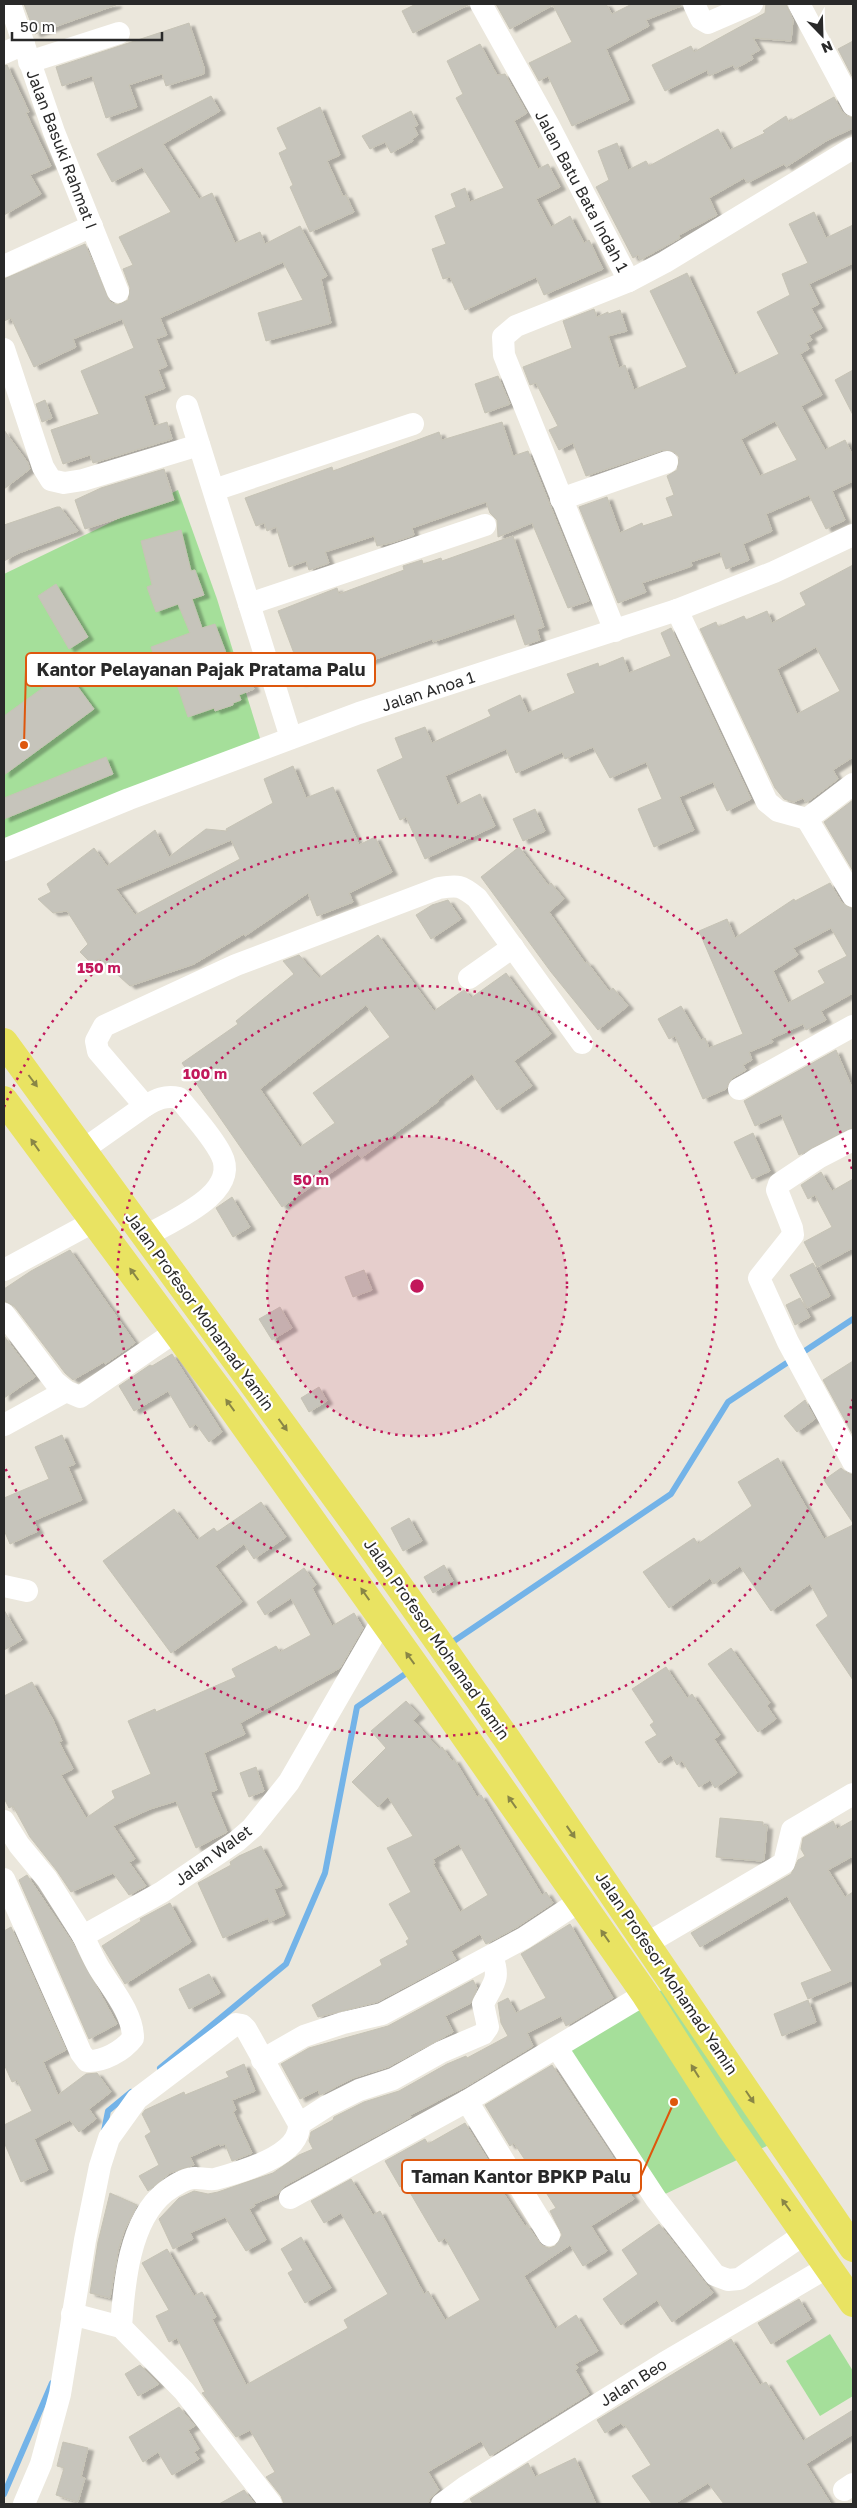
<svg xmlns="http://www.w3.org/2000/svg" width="857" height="2508" font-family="'Golos Text',sans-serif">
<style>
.green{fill:#a5df9a}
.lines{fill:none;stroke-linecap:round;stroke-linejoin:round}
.stream{stroke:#73b3e8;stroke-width:6}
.building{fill:#c6c4bb;stroke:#c6c3b5;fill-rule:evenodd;filter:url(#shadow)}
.minor{stroke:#fff;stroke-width:22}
.primary{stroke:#e9e362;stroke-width:28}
.oneway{fill:#898646}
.ring{fill:none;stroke:#c2185b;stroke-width:2.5;stroke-dasharray:2.5 5}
.labels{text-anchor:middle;stroke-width:4.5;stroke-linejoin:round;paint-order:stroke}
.street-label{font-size:16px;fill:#292929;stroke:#fff}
.centre{fill:#c2185b;stroke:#fff;stroke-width:2.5}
.ring-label{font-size:15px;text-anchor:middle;font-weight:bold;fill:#c2185b;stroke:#fff;stroke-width:4.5;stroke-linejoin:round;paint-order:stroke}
.leader{fill:none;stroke:#de570d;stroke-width:2}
.callout-dot{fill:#de570d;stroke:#fff;stroke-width:2}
.callout{fill:#fff;stroke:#de570d;stroke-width:2}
.callout-label{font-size:18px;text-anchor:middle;font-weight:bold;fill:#292929}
</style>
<defs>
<filter id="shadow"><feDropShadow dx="5.5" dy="3" stdDeviation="1" flood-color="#0004"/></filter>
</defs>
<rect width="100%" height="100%" fill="#ebe7dc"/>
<g class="green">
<polygon points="178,490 217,599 263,748 4,845 4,574"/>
<polygon points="677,1990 769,2145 663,2195 563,2045 633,1992"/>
<polygon points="830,2334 853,2371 853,2396 820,2416 786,2361"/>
</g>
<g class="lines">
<g class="stream">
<polyline points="448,1645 671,1494 728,1402 853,1319"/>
<polyline points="160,2068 286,1964 325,1873 357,1707 411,1670"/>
<polyline points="104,2131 108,2111 131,2092"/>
<polyline points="4,2494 52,2383"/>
</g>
</g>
<g class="building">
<polygon points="24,4 116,4 116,5 35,34"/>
<polygon points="416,4 468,4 468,5 413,33 402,11"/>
<polygon points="496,4 606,4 612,14 632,4 681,4 681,6 646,20 649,26 606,49 629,100 572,126 548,76 539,81 529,63 572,42 553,5 510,29"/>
<polygon points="766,4 786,4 793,20 791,41 753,38 760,50 751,55 753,59 735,69 733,65 709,76 707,70 665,91 652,65 691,46 694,52 765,13"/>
<polygon points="189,23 204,67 204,74 166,86 162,74 129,85 137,107 106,118 92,76 62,86 56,67"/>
<polygon points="853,41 853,78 838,49"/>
<polygon points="480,44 497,75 505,74 527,113 514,121 538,169 548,164 560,187 536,199 551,227 570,216 584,243 589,240 603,269 544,295 536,277 465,310 450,277 443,279 432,249 446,244 435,216 456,207 451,194 465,188 470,202 504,188 456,98 463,94 447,61"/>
<polygon points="7,65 29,112 26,113 51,166 30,175 41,194 4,215 4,66"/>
<polygon points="211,96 220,111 163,144 199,199 212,193 235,243 260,232 265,244 300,226 327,276 321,279 331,323 266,341 258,313 303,300 283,262 160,318 167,335 156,339 167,366 158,370 165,388 144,396 154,426 167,422 172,439 93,463 90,455 63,464 51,430 99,414 81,371 134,348 122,319 73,339 76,347 34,367 11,318 4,321 4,279 85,244 110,302 117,305 128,300 130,288 123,269 133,265 119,237 171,212 142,167 112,182 97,154"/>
<polygon points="834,97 842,112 847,116 853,118 853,128 826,141 786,167 784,164 747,183 744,178 709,198 717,215 679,235 680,238 640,260 638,255 633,258 596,187 609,180 598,151 617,143 628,170 646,161 649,166 718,129 730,150 765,133 763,131 786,116 789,122"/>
<polygon points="320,107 340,155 327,161 343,196 346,195 354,212 310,232 290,187 293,185 279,153 287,149 277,128"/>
<polygon points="411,111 418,125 414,127 418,135 412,139 413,141 391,153 385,142 370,149 362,136"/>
<path d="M814,212L826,238L853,225V263L809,284L819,304L811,308L822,328L809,335L812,340L806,343L809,349L800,354L822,395L801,406L825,450L845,440L853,456V481L832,491L845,520L826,529L809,495L766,514L772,531L743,544L749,560L726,569L720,552L691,562L692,566L642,583L646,592L618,603L579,507L607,497L620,533L642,523L643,526L673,516L666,498L674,495L667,476L677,470L679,457L675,452L663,450L586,476L573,443L559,450L549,430L558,426L536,383L530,385L523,367L572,348L563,321L594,309L597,317L608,312V314L620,310L627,331L608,336L619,368L625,365L634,390L687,367L650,291L687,273L735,375L779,354L757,312L790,295L782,274L808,263L789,224ZM775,421L797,460L760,476L741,439Z"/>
<polygon points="853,370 853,415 835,380"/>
<polygon points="498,376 510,404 485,413 475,384"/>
<polygon points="45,400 52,418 42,422 36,404"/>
<polygon points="502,422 513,456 528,451 589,601 568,608 532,523 498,537 497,520 490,513 486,502 412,528 414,535 394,542 377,546 374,536 325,552 329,563 309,570 306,561 289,567 276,527 267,531 264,523 256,526 245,498 332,467 333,471 439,432 442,440"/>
<polygon points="4,430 28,463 30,469 4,489"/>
<polygon points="164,469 174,500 85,529 75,500 101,488"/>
<polygon points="57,507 60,507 78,531 19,553 4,561 4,525"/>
<polygon points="181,530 191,571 195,570 204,595 192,599 202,628 215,624 231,666 244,661 254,689 239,695 241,700 233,703 233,705 215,711 214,708 188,717 170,664 158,668 151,647 190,633 178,604 156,612 147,587 152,585 141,541"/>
<polygon points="513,536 544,627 537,629 540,640 525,645 514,614 433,642 432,639 345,670 343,667 300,683 291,658 295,656 278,611 337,588 339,594 404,570 403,566 422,560 423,564 441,558 442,561"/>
<path d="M853,565V757L833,770L838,779L806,803L803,798L794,802L784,799L775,788L700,629L716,622L718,627L744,616L746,620L767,611L772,623L806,605L800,593ZM816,647L840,691L797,714L777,669Z"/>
<polygon points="56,584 88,637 69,649 38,596"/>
<polygon points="671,628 751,799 727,811 713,782 679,797 694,830 654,847 638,809 662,799 646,762 610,778 593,747 565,759 562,752 516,773 506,749 445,776 457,805 480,794 495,826 425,859 406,817 400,820 377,770 403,758 395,738 425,727 432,743 491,716 488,710 520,695 528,713 575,693 567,674 598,663 599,667 623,657 629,673 671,656 661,633"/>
<polygon points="66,671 94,709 4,775 4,716"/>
<polygon points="106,757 113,774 4,819 4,798"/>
<path d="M293,766L306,798L333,787L359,845L375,837L392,872L349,893L353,902L317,916L308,893L245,936L244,934L194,964L130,986L100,959L91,963L80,952L88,944L67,911L53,913L38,899L51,892L47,884L94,848L107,866L155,830L169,857L206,829L227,831L226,829L273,803L264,779ZM231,840L240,859L135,915L116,889Z"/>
<polygon points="853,800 853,871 824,822"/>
<polygon points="535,809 545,831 523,841 513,819"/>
<polygon points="519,847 548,885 551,883 564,899 549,912 585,963 587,962 609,991 613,988 628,1006 598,1030 551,972 481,877"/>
<path d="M830,883L842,903L853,909V993L821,1011L826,1020L806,1030L803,1024L771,1039L773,1042L749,1052L752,1060L743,1065L746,1070L732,1078L726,1089L703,1099L675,1036L669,1039L658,1019L681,1006L701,1040L705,1038L709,1048L743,1034L699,931L727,919L735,938L794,899L795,901ZM831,928L847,956L818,971L825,983L788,1003L773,971L798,955L793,948Z"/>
<polygon points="448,900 461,919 431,939 416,915 432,905"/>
<path d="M378,935L434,1011L464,990L471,998L506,973L551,1034L514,1061L532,1086L497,1110L472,1074L438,1100L439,1101L361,1158L358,1154L282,1207L182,1063L238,1024L236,1021L294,974L283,961L299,955L319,978ZM366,1005L390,1037L313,1093L335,1123L300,1147L260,1089Z"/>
<polygon points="836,1050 853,1090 853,1127 799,1155 781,1114 755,1126 744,1101"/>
<polygon points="753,1133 770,1171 752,1179 734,1142"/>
<polygon points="821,1172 832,1191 853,1179 853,1248 817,1267 804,1242 832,1227 815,1195 808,1199 801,1185"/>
<polygon points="232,1197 250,1227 233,1237 216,1208"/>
<polygon points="70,1250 135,1343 105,1364 104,1362 73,1380 65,1373 14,1306 4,1301 4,1289 31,1271"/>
<polygon points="813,1263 830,1296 807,1308 790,1275"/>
<polygon points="364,1270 372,1290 353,1297 345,1277"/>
<polygon points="800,1298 810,1317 795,1325 786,1305"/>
<polygon points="280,1307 292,1328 272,1340 259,1319"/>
<polygon points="4,1336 35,1377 4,1398"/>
<polygon points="172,1354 222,1432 209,1442 196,1424 190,1428 168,1391 134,1411 119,1386 150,1365 152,1366"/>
<polygon points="853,1361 853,1435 823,1380"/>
<polygon points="319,1387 327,1401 309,1412 301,1398"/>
<polygon points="805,1400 815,1419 797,1432 784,1416"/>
<polygon points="62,1435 75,1464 68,1467 82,1500 33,1521 38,1531 10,1544 4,1530 4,1498 49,1479 35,1447"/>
<polygon points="778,1458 824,1539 853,1525 853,1680 816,1625 828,1616 810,1584 771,1611 740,1566 714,1584 710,1578 669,1608 643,1572 694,1538 698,1544 752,1506 738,1482"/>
<polygon points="841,1468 847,1473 853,1475 853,1523 824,1480"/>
<polygon points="261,1502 286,1537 254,1559 244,1544 215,1566 242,1602 171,1653 103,1561 174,1509 197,1540 214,1528 217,1532"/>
<polygon points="409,1518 422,1541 403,1551 391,1528"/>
<polygon points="444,1565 453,1581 433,1593 424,1577"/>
<polygon points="304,1568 316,1585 312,1588 332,1626 354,1613 363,1628 340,1668 240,1723 245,1734 204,1753 217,1790 210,1792 227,1832 196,1848 176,1801 150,1809 113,1826 135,1859 129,1862 146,1886 129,1895 113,1873 71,1892 57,1871 30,1837 13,1806 9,1808 4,1798 4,1696 32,1682 53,1720 62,1741 59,1742 73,1769 61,1775 86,1818 115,1798 112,1791 151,1774 128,1721 155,1709 156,1712 236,1677 232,1669 276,1646 280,1652 311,1635 291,1598 265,1615 257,1602"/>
<polygon points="4,1610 22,1640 4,1650"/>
<polygon points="731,1648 770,1703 767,1706 776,1719 758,1732 708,1664"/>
<polygon points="666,1667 687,1698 692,1694 720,1735 714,1739 737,1773 715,1788 710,1780 699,1787 682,1761 677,1765 671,1755 659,1763 645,1742 657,1735 650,1725 654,1722 632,1689"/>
<path d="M406,1701L419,1715L413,1720L439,1749L442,1747L452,1761L454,1759L477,1797L481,1795L542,1895L546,1892L553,1903L517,1927L486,1944L480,1934L451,1951L456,1960L377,2002L318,2017L312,2005L382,1965L380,1960L408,1945L406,1941L409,1939L389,1904L411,1892L387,1848L413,1836L388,1797L378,1807L352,1782L386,1748L371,1731ZM459,1844L488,1895L460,1912L433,1864L435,1863L433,1859Z"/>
<polygon points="256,1767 264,1791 249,1797 240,1773"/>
<polygon points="720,1818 763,1822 763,1826 767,1826 764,1860 761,1861 716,1857"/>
<polygon points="853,1820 853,1856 828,1870 845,1897 853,1892 853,1980 808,1999 801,1983 832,1971 787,1896 700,1947 691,1933 791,1874 798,1860 805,1856 801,1849 803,1838 833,1821 837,1829"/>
<polygon points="261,1846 282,1886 274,1889 285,1915 269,1922 268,1918 223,1938 198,1883 231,1865 230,1862 239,1856"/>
<polygon points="27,1875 72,1942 117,2024 89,2039 19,1880"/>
<polygon points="170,1903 191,1942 125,1984 102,1946 141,1921 140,1919"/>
<polygon points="570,1924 613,1998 566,2026 561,2016 527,2033 533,2046 467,2086 410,2115 411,2117 284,2186 278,2194 254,2204 255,2206 249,2209 266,2240 246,2251 225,2217 190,2233 193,2239 173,2249 159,2219 179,2198 194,2191 208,2194 218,2192 273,2173 299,2155 313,2149 309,2141 311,2132 333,2120 334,2117 364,2102 399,2091 447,2064 466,2056 467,2058 508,2036 501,2023 498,2003 508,1998 516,2013 546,1998 521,1954"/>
<polygon points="11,1927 66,2050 43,2062 58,2095 86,2074 97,2073 111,2092 89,2109 96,2119 79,2132 70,2120 34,2139 48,2170 21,2182 4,2142 4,2125 32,2111 17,2080 12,2082 4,2064 4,1931"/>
<polygon points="209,1974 220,1993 189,2009 179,1989"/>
<polygon points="473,1980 477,1988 471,2003 445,2016 453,2032 388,2067 353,2078 320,2095 318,2090 300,2099 281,2064 309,2048 388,2026"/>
<polygon points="808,2000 816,2022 782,2036 774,2014"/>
<polygon points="244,2064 255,2091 232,2100 236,2110 233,2112 252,2153 232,2161 225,2144 220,2146 219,2144 190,2157 194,2165 170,2173 148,2191 139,2176 159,2165 145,2136 151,2132 142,2114 145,2110 184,2092 185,2095 229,2077 226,2072"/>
<polygon points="552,2065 634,2189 629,2192 634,2199 591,2226 607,2251 583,2266 570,2245 524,2276 555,2329 576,2315 598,2351 575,2364 578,2368 575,2370 589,2394 490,2456 481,2441 434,2468 428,2472 439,2490 430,2498 428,2504 284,2504 281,2496 266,2477 275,2472 250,2430 236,2437 202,2393 205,2392 177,2338 169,2342 156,2316 169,2310 142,2263 167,2249 194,2296 202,2292 216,2317 212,2319 246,2385 348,2328 344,2320 388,2294 341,2213 324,2223 311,2201 351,2179 373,2215 380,2211 424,2294 428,2291 445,2320 480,2300 445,2238 439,2242 405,2184 400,2187 385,2161 425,2139 428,2144 465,2123 488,2160 483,2162 525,2226 527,2225 542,2246 549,2248 555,2246 562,2235 550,2211 556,2208 514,2143 510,2146 485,2105"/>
<polygon points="110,2193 137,2205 124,2231 118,2251 110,2298 90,2293 98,2242"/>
<polygon points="659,2224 713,2293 672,2322 657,2300 621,2325 603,2299 638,2274 622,2250"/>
<polygon points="301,2237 331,2288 305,2303 288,2273 293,2270 281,2249"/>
<polygon points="799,2299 811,2319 771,2344 758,2323"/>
<polygon points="731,2339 760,2385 766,2382 803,2441 853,2410 853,2434 806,2464 831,2504 724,2504 708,2483 674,2504 652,2504 632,2476 651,2465 625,2425 623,2426 621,2423 605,2433 597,2420"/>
<polygon points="140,2365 159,2384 138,2396 125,2374"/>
<polygon points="179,2407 195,2426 188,2430 199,2449 194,2452 199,2459 172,2475 158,2452 143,2462 129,2437"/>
<polygon points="63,2442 88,2448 81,2477 85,2478 78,2502 56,2495 64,2468 57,2466"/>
<polygon points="575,2458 596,2504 473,2504 470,2499 528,2463 535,2477"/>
<polygon points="244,2490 255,2504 219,2504"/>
</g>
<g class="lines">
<g class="minor">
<polyline points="10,4 54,132 118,292"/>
<polyline points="481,4 548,124 629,281 665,262 853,148"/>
<polyline points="694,4 701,19 708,23 752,4"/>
<polyline points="799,4 853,105"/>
<polyline points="4,53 24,44"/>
<polyline points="29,62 119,33"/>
<polyline points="4,266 92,226"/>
<polyline points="4,349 43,467 51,480 64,483 83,480 199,445"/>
<polyline points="187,406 291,738"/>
<polyline points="214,490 413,424"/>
<polyline points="561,499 667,462"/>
<polyline points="249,604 485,525"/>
<polyline points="677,610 767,802 778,811 807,819"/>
<polyline points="615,631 504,355 503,337 516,326 629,281"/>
<polyline points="853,784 807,819 853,896"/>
<polyline points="4,850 129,799 359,713 677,610 774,572 853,535"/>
<polyline points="469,978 513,947"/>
<polyline points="739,1089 853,1026"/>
<path d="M145,1106C157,1099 165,1095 179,1098C193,1116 211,1134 221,1154C242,1193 171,1221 146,1236"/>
<polyline points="853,1140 818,1158 779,1184 777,1190 792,1228 793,1235 759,1278 788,1342 853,1462"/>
<path d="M84,1149L145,1106L98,1051L96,1041L104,1026L236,965L439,888C458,885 461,885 477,898L582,1043"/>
<polyline points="4,1270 95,1221"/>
<polyline points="4,1314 55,1382 66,1391 80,1397 175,1332"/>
<polyline points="4,1425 66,1391"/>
<polyline points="4,1586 27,1591"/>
<polyline points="4,1821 19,1845 47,1879 83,1936 162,1892 237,1841 252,1828 289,1782 383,1619"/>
<path d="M4,1879L81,2053L87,2061C103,2062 123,2051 133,2038C133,2013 111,1988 99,1968C93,1958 88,1946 83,1936"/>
<polyline points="646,1944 784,1863 792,1830 853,1794"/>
<polyline points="557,2048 656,2199 715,2275 728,2280 739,2279 806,2233"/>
<polyline points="262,2060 304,2036 343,2023 382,2014 524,1938 580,1901"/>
<polyline points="467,2101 549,2235"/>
<polyline points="290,2198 467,2101 645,1994"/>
<polyline points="72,2314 121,2327 184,2391 271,2504"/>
<path d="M121,2327C124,2284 129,2221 165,2192C173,2186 187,2177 196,2178C203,2178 209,2180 215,2179C241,2172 301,2156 299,2124L327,2106L359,2090L393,2079L441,2052L483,2034L488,2027L483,2004C493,1983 501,1980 492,1956"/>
<polyline points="844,2490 853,2484"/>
<polyline points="24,2504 41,2464 60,2394 85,2240 100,2166 109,2138 137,2099 236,2024 242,2025 246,2029 299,2124"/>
<polyline points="442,2504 465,2487 664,2363 828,2267"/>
</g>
<g class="primary">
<polyline points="4,1042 358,1528 507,1739 853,2248"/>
<polyline points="4,1100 227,1401 427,1682 645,1994 730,2127 853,2303"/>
</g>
</g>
<defs><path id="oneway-solid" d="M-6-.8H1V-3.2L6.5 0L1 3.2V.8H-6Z" transform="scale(1.25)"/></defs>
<g class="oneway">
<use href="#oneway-solid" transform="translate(33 1081) rotate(53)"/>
<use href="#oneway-solid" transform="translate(35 1145) rotate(-125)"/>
<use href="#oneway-solid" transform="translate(134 1274) rotate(-126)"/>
<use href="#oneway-solid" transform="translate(230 1405) rotate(-126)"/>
<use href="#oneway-solid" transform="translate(283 1425) rotate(54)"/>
<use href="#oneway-solid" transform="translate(365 1594) rotate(-125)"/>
<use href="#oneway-solid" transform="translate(410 1658) rotate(-126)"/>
<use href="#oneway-solid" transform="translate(512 1802) rotate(-125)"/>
<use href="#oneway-solid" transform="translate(571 1832) rotate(55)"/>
<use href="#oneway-solid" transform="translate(605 1936) rotate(-125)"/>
<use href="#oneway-solid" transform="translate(695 2071) rotate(-122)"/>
<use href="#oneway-solid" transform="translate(750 2097) rotate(56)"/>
<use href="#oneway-solid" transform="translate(786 2205) rotate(-126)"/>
</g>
<circle cx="417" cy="1286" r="150" fill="#c2185b" fill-opacity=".12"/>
<g class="ring">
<circle cx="417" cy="1286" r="150"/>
<circle cx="417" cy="1286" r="300"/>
<path d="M853 1399A450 450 0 0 1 4 1465M4 1107A450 450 0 0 1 853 1173"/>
</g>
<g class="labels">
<g class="street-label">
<text transform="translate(62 149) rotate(69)" y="6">Jalan Basuki Rahmat I</text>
<text transform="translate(582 191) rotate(62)" y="6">Jalan Batu Bata Indah 1</text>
<text transform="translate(428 691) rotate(-18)" y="6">Jalan Anoa 1</text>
<text transform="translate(200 1311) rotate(54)" y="6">Jalan Profesor Mohamad Yamin</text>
<text transform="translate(437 1639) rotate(55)" y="6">Jalan Profesor Mohamad Yamin</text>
<text transform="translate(213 1855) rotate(-36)" y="6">Jalan Walet</text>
<text transform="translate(667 1973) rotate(56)" y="6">Jalan Profesor Mohamad Yamin</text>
<text transform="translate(633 2382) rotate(-32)" y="6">Jalan Beo</text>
</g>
</g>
<circle cx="417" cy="1286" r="8" class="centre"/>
<g class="ring-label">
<text x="99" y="973">150 m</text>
<text x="205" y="1079">100 m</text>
<text x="311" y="1185">50 m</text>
</g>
<path class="leader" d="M24 745L26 669M674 2102L641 2176"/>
<g class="callout-dot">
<circle cx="24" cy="745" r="5"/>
<circle cx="674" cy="2102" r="5"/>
</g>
<g class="callout">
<rect x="26" y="653" width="349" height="33" rx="5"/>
<rect x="402" y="2160" width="239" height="33" rx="5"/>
</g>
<g class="callout-label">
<text x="201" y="676">Kantor Pelayanan Pajak Pratama Palu</text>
<text x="521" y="2183">Taman Kantor BPKP Palu</text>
</g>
<rect width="857" height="2508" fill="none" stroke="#292929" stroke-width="10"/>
<g transform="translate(822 35) rotate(157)" stroke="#ffffff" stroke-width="4" paint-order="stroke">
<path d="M0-4L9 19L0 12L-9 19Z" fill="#292929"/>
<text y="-8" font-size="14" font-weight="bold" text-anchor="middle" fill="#292929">N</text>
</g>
<path d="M12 32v8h150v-8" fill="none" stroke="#292929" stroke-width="2.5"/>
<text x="20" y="32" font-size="15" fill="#292929" stroke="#ffffff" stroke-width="4" paint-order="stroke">50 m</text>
</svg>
